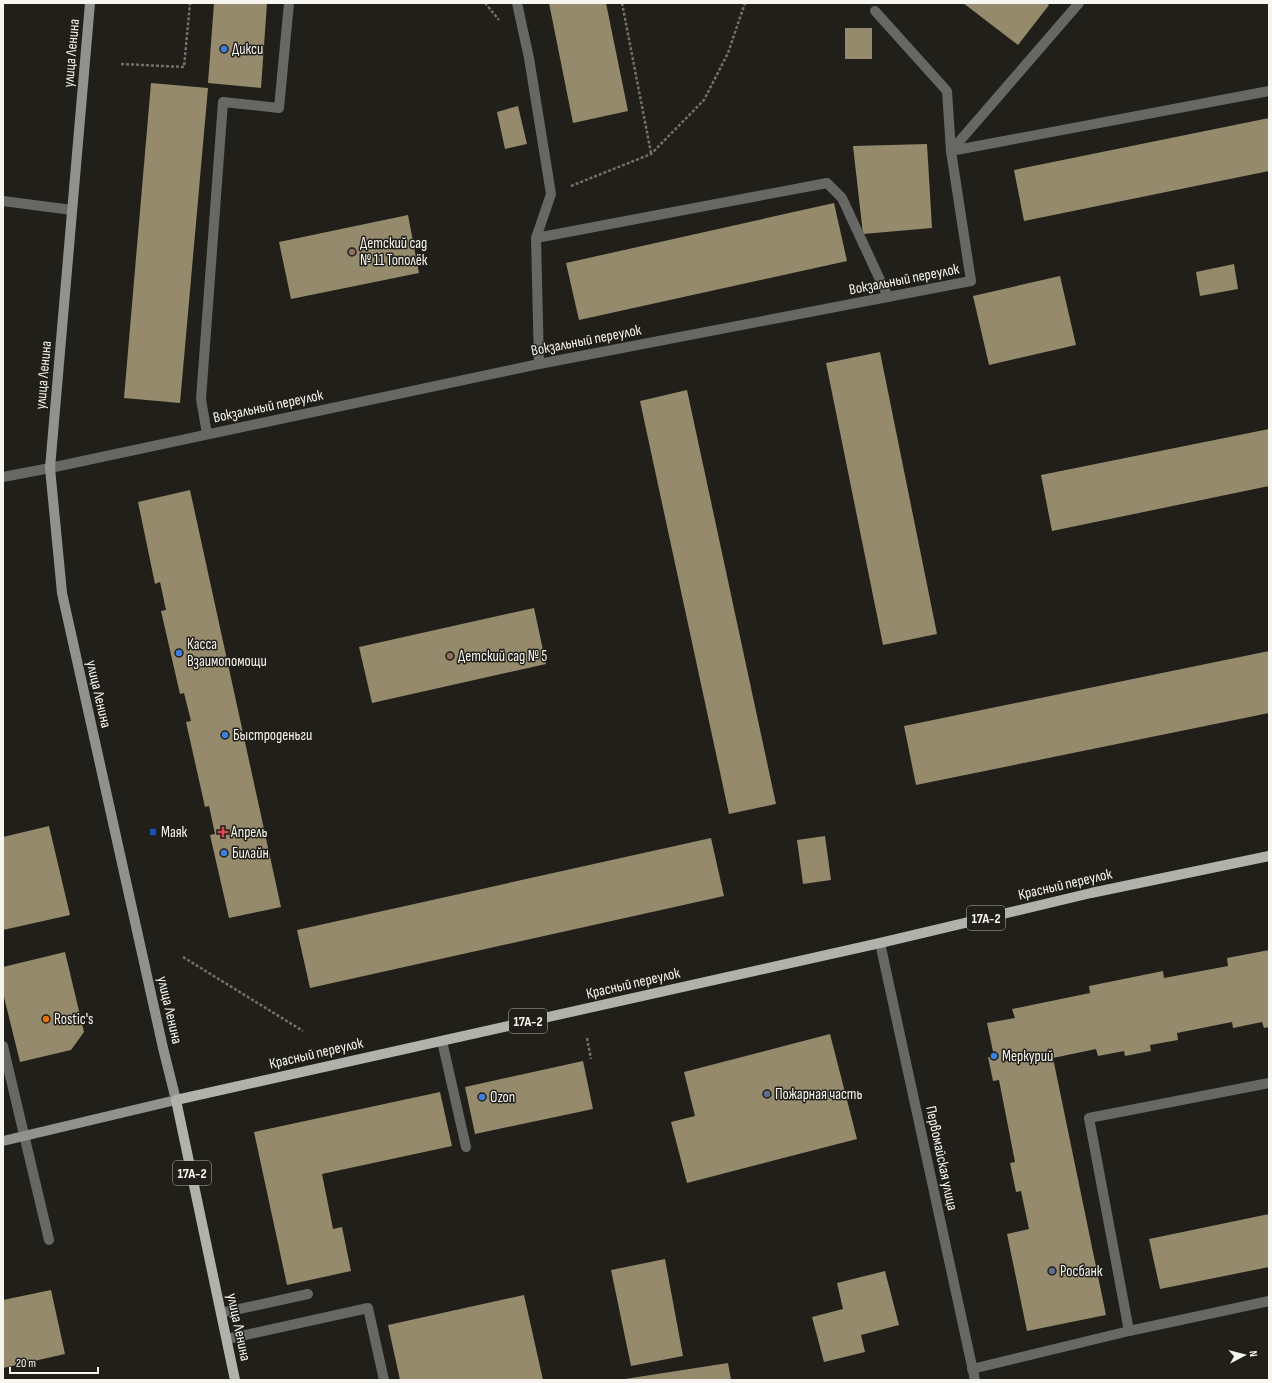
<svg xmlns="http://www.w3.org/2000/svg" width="1272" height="1383" font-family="'Sofia Sans Condensed',sans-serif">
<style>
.building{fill:#958a6c}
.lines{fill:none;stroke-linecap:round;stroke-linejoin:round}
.path{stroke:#72706b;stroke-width:2.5;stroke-dasharray:3 2;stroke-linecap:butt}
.service{stroke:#676865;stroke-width:10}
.minor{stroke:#676865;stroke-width:10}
.secondary{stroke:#91928d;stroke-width:10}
.primary{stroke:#b1b2ac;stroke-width:10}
.shop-dot{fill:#3f7fe0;stroke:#211f19;stroke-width:1.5}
.education-dot{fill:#8d6e63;stroke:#211f19;stroke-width:1.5}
.transit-dot{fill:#1a4fb4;stroke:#211f19;stroke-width:1.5}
.health-dot{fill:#e0444e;stroke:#211f19;stroke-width:1.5}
.food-dot{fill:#e8710a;stroke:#211f19;stroke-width:1.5}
.service-dot{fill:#5c6f8a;stroke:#211f19;stroke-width:1.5}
.labels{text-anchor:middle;stroke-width:3;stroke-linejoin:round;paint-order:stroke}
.shield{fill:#211f19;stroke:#b6b5b0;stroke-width:1}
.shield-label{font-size:14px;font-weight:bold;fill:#f6f5f0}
.poi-label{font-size:15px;fill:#f6f5f0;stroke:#211f19;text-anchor:start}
.street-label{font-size:15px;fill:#f6f5f0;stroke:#211f19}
</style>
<rect width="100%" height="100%" fill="#211f19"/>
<g class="building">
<polygon points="214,3 267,3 261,88 208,83"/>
<polygon points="549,3 606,3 628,111 573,123"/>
<polygon points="963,3 1046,3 1049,5 1018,45"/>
<rect x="845" y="28" width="27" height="31"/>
<polygon points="151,83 208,88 180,403 124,398"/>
<polygon points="518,106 527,144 505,149 497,112"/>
<polygon points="1269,118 1269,171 1024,221 1014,170"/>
<polygon points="927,144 932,228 863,234 853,146"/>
<polygon points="834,203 847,261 579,320 566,263"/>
<polygon points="408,215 419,273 291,299 279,242"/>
<polygon points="1234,264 1238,289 1200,296 1196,272"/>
<polygon points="1060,276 1076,345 989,365 973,296"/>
<polygon points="880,352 937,634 883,645 826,363"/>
<polygon points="687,390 776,804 729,814 640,401"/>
<polygon points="1269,429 1269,486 1052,531 1041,475"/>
<polygon points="190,490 281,907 229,918 210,835 215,834 209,806 205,807 186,722 191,721 184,693 180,694 161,611 166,610 160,582 155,584 138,502"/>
<polygon points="534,608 546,664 372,703 359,647"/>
<polygon points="1269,651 1269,713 916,785 904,726"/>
<polygon points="49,826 70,915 3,930 3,837"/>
<polygon points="825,836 831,880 803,884 797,840"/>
<polygon points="711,838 724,896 310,988 297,930"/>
<polygon points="1269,950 1269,1027 1264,1028 1262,1022 1233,1028 1232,1022 1177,1033 1178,1040 1150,1045 1151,1051 1125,1056 1124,1051 1098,1056 1096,1049 1053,1058 1106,1315 1027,1331 1007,1234 1029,1229 1021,1191 1016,1192 1010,1163 1015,1162 999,1080 993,1081 988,1057 994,1056 987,1023 1015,1018 1012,1009 1090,993 1089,986 1163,971 1164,978 1228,966 1227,958"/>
<polygon points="65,952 84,1032 71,1050 20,1062 3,993 3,967"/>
<polygon points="830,1034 857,1139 687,1183 671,1122 695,1116 684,1072"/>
<polygon points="583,1061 593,1109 475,1134 465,1087"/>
<polygon points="440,1092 452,1146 322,1174 333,1229 342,1227 351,1271 287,1285 254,1132"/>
<polygon points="1269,1214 1269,1267 1160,1289 1149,1239"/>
<polygon points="665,1259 683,1356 631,1366 611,1270"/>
<polygon points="885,1271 899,1325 861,1335 865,1352 824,1362 812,1317 843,1309 837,1283"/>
<polygon points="51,1290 65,1354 3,1368 3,1300"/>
<polygon points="524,1295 543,1380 400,1380 388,1325"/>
<polygon points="728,1363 731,1380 625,1380 625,1379"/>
</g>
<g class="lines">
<g class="path">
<polyline points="485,3 499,20"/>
<polyline points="622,3 651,153"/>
<polyline points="121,64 184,67 190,3"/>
<polyline points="571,186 651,154 704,100 728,53 745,3"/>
<polyline points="183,957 303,1031"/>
<polyline points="587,1038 591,1059"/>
</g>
<g class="service">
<polyline points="517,3 529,58 551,194 536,238 539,364"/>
<polyline points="875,11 947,91 951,151"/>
<polyline points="951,151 1079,3"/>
<polyline points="3,201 72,210"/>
<polyline points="536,238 827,183 842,198 888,297"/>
<polyline points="971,281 951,151 1269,91"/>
<polyline points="207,434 201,399 223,102 279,108 289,3"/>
<polyline points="442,1041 466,1147"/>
<polyline points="3,1046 49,1240"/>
<polyline points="221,1313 308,1294"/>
<polyline points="1129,1331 1269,1301"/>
<polyline points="227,1339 368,1308 384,1380"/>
<polyline points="972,1369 1129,1331 1089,1118 1269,1083"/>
</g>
<g class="minor">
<polyline points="3,477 50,468 539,364 971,281"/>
<polyline points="880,943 975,1380"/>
</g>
<polyline class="secondary" points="3,1141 176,1100 163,1048 62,593 50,468 90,3"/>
<polyline class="primary" points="235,1380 176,1100 880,943 1091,893 1269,856"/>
</g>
<g class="shop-dot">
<circle cx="224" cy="49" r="4"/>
<circle cx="179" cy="653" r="4"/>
<circle cx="225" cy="735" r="4"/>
<circle cx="224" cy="853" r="4"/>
<circle cx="994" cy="1056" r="4"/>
<circle cx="482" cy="1097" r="4"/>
</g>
<g class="education-dot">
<circle cx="352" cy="252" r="4"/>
<circle cx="450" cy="656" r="4"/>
</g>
<rect class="transit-dot" x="149" y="828" width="8" height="8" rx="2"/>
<path class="health-dot" d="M221 826h4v4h4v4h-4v4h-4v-4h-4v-4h4z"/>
<circle class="food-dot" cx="46" cy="1019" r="4"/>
<g class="service-dot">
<circle cx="767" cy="1094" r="4"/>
<circle cx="1052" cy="1271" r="4"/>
</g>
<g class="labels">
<g class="shield">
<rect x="967" y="906" width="38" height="24" rx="3"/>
<rect x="509" y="1009" width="38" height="24" rx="3"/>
<rect x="173" y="1161" width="38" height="24" rx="3"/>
</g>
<g class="shield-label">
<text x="986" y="923">17А-2</text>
<text x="528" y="1026">17А-2</text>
<text x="192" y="1178">17А-2</text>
</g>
<g class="poi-label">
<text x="232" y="54">Дикси</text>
<text x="360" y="248">Детский сад<tspan x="360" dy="17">№ 11 Тополёк</tspan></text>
<text x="187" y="649">Касса<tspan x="187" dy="17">Взаимопомощи</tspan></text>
<text x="458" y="661">Детский сад № 5</text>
<text x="233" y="740">Быстроденьги</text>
<text x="161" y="837">Маяк</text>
<text x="231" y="837">Апрель</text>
<text x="232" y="858">Билайн</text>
<text x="54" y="1024">Rostic's</text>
<text x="1002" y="1061">Меркурий</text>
<text x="775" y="1099">Пожарная часть</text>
<text x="490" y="1102">Ozon</text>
<text x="1060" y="1276">Росбанк</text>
</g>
<g class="street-label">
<text transform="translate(71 53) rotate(-85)" y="5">улица Ленина</text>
<text transform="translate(904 279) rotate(-11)" y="5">Вокзальный переулок</text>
<text transform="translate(586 340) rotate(-11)" y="5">Вокзальный переулок</text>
<text transform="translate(43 375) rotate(-85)" y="5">улица Ленина</text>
<text transform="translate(268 406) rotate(-12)" y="5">Вокзальный переулок</text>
<text transform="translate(99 694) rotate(77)" y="5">улица Ленина</text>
<text transform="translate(1065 884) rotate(-13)" y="5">Красный переулок</text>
<text transform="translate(633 983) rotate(-13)" y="5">Красный переулок</text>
<text transform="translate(170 1010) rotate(77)" y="5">улица Ленина</text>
<text transform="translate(316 1053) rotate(-13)" y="5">Красный переулок</text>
<text transform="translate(942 1158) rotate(78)" y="5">Первомайская улица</text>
<text transform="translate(239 1327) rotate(78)" y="5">улица Ленина</text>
</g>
</g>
<rect width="1272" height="1383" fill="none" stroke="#f6f5f0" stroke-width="8"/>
<g transform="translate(1244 1355) rotate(83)" stroke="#211f19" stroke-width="3" paint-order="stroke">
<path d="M0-3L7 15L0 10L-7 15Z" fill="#f6f5f0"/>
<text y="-6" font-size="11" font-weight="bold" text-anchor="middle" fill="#f6f5f0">N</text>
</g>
<path d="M10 1367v6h88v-6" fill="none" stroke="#f6f5f0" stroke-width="2"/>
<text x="16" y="1367" font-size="12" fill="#f6f5f0" stroke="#211f19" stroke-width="3" paint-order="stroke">20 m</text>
</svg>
